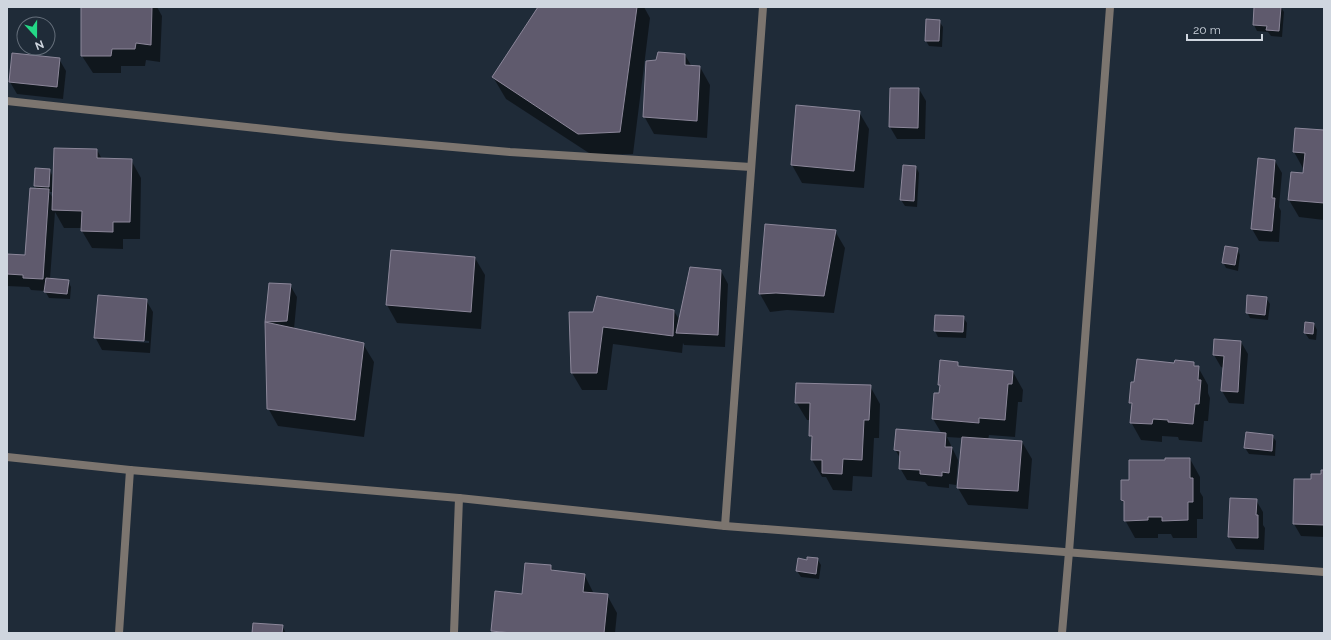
<svg xmlns="http://www.w3.org/2000/svg" width="1331" height="640" font-family="Raleway,sans-serif">
<style>
.shadow{fill:#0007;fill-rule:evenodd}
.building{fill:#5f5a6d;stroke:#8c879a}
.lines{fill:none;stroke-linecap:round;stroke-linejoin:round}
.minor{stroke:#7c756f;stroke-width:8}
</style>
<rect width="100%" height="100%" fill="#1f2b38"/>
<g class="shadow">
<polygon points="82,7 157,7 162,16 160,62 146,60 145,66 121,66 121,73 93,73 82,56"/>
<polygon points="539,7 644,7 650,18 633,154 592,155 506,99 493,77"/>
<polygon points="1255,7 1281,7 1284,12 1282,37 1271,36 1268,32 1257,31 1254,25"/>
<polygon points="939,21 943,27 942,47 929,46 926,41"/>
<polygon points="685,55 692,67 700,67 710,85 707,138 654,134 644,116"/>
<polygon points="59,59 66,71 63,99 17,94 10,82"/>
<polygon points="919,89 926,101 925,139 897,139 890,127"/>
<polygon points="797,106 859,112 869,129 864,188 802,183 792,165"/>
<polygon points="1296,129 1324,131 1324,220 1299,217 1289,200 1304,174 1304,170 1294,152"/>
<polygon points="97,150 102,159 131,160 141,178 140,239 123,239 123,249 92,248 82,231 82,228 64,228 55,212 50,279 68,281 71,287 70,299 49,298 45,291 31,290 29,287 7,286 7,255 26,256 37,190 35,186 49,169 52,175 52,192 49,192 54,200"/>
<polygon points="1275,161 1282,173 1279,207 1281,211 1279,242 1259,241 1252,229"/>
<polygon points="904,166 916,167 919,173 917,207 905,206 901,200"/>
<polygon points="765,226 835,231 845,248 834,313 787,310 770,312 760,294"/>
<polygon points="1237,249 1240,255 1238,271 1226,268 1223,262"/>
<polygon points="391,251 475,258 485,275 481,329 397,323 387,305"/>
<polygon points="721,271 728,284 725,347 684,345 683,343 682,353 613,344 607,390 582,390 572,373 570,313 674,311 680,321"/>
<polygon points="270,284 290,285 297,297 294,329 363,344 374,362 364,437 278,426 268,408 266,322"/>
<polygon points="1266,298 1270,304 1268,320 1250,318 1247,312"/>
<path d="M146,300L153,312L150,353L102,350L95,337ZM102,337L149,341V343L102,339Z"/>
<polygon points="963,317 967,323 966,338 938,337 935,331"/>
<polygon points="1314,324 1317,330 1316,340 1309,339 1305,333"/>
<polygon points="1215,340 1241,342 1248,354 1244,404 1229,403 1222,391 1224,368 1221,367 1214,355"/>
<polygon points="957,363 960,367 1013,372 1023,390 1022,402 1018,402 1015,437 989,435 988,440 1022,442 1032,459 1028,509 968,505 958,488 963,438 947,437 958,460 956,485 949,484 949,488 928,486 925,482 907,480 900,468 901,460 895,449 942,434 933,419 940,394 940,387 939,384"/>
<polygon points="1194,363 1196,367 1198,367 1208,385 1208,393 1210,398 1208,421 1204,421 1202,442 1179,440 1178,437 1162,436 1162,442 1141,440 1131,422 1133,408 1130,402 1135,383 1175,364"/>
<polygon points="870,386 880,404 879,438 874,438 872,477 853,476 852,491 833,490 826,477 822,477 812,460 813,441 810,435 811,420 807,420 796,402"/>
<polygon points="1246,433 1272,436 1276,441 1275,456 1249,454 1245,448"/>
<polygon points="1190,459 1200,477 1200,492 1203,497 1203,519 1197,519 1197,538 1173,538 1171,534 1158,534 1158,538 1135,538 1125,520 1125,505 1122,500 1130,481"/>
<polygon points="1324,471 1324,537 1301,536 1294,524 1312,480 1322,475"/>
<polygon points="1231,499 1256,500 1263,512 1263,525 1265,528 1264,550 1236,549 1229,537"/>
<polygon points="817,559 821,565 819,579 801,577 797,571 808,561"/>
<polygon points="551,566 554,572 584,574 594,594 607,595 617,613 615,633 493,633 492,631 522,595"/>
<polygon points="282,626 286,633 253,633"/>
</g>
<g class="building">
<polygon points="81,7 152,7 151,45 136,43 135,49 112,49 111,56 81,56"/>
<polygon points="538,7 637,7 620,132 578,134 492,77"/>
<polygon points="1254,7 1281,7 1279,31 1266,30 1267,26 1253,25"/>
<polygon points="926,19 940,20 939,41 925,41"/>
<polygon points="658,52 685,54 685,65 700,66 697,121 643,117 646,61 656,60"/>
<polygon points="12,53 60,58 57,87 9,82"/>
<polygon points="890,88 919,88 918,128 889,127"/>
<polygon points="796,105 860,111 854,171 791,165"/>
<polygon points="1295,128 1324,130 1324,203 1288,200 1291,172 1303,173 1305,153 1293,152"/>
<polygon points="54,148 97,149 97,158 132,159 130,222 113,222 113,232 81,231 82,211 52,210"/>
<polygon points="1258,158 1275,160 1272,198 1275,198 1272,231 1251,229"/>
<polygon points="903,165 916,166 914,201 900,200"/>
<polygon points="35,168 50,169 49,187 34,186"/>
<polygon points="30,188 49,189 43,279 23,278 23,275 7,274 7,254 25,255"/>
<polygon points="765,224 836,230 824,296 776,293 759,294"/>
<polygon points="1225,246 1238,248 1235,265 1222,263"/>
<polygon points="391,250 475,257 471,312 386,305"/>
<polygon points="690,267 721,270 718,335 676,333"/>
<polygon points="46,278 69,280 67,294 44,292"/>
<polygon points="269,283 291,284 287,321 265,322"/>
<polygon points="98,295 147,299 144,341 94,338"/>
<polygon points="1247,295 1267,297 1265,315 1246,313"/>
<polygon points="597,296 674,310 673,336 603,327 597,373 571,373 569,312 593,312"/>
<polygon points="935,315 964,316 963,332 934,331"/>
<polygon points="265,322 364,343 355,420 267,409"/>
<polygon points="1305,322 1314,323 1313,334 1304,333"/>
<polygon points="1214,339 1241,341 1238,392 1221,391 1224,356 1213,355"/>
<polygon points="1137,359 1174,363 1175,360 1194,362 1194,366 1199,366 1198,380 1201,380 1199,404 1195,404 1193,424 1168,422 1168,420 1153,419 1152,424 1130,423 1132,403 1129,403 1131,382 1134,382"/>
<polygon points="940,360 958,362 958,366 1013,371 1012,384 1008,384 1005,420 979,418 979,423 932,419 934,393 939,393 940,385 938,385"/>
<polygon points="796,383 871,385 869,420 864,420 862,460 843,459 842,474 822,473 822,460 811,460 812,436 809,436 810,403 795,403"/>
<polygon points="896,429 946,433 945,447 952,447 949,473 942,472 942,476 920,474 920,470 899,469 900,451 894,450"/>
<polygon points="1246,432 1273,435 1272,451 1244,448"/>
<polygon points="962,437 1022,441 1018,491 957,488"/>
<polygon points="1165,458 1190,458 1190,478 1193,478 1193,502 1188,502 1188,520 1162,521 1162,517 1148,517 1148,520 1124,521 1124,501 1121,500 1121,480 1129,480 1129,460 1165,460"/>
<polygon points="1321,470 1324,470 1324,525 1293,524 1294,479 1311,479 1311,474 1321,474"/>
<polygon points="1230,498 1257,499 1256,515 1258,515 1258,538 1228,537"/>
<polygon points="807,557 818,558 816,574 796,571 798,558 807,560"/>
<polygon points="525,563 551,565 551,570 585,574 583,592 608,594 604,633 512,633 491,631 495,591 522,594"/>
<polygon points="253,623 283,625 282,633 252,633"/>
</g>
<g class="lines">
<g class="minor">
<polyline points="7,101 339,137 510,152 751,167"/>
<polyline points="7,457 130,470 459,498 725,526 1324,572"/>
<polyline points="725,526 763,7"/>
<polyline points="119,633 130,470"/>
<polyline points="454,633 459,498"/>
<polyline points="1062,633 1069,552 1110,7"/>
</g>
</g>
<rect width="1331" height="640" fill="none" stroke="#cfd6df" stroke-width="16"/>
<g transform="translate(36 36) rotate(159)"><circle r="19" fill="#1f2b38" stroke="#656f7b"/>
<path d="M0-3L7 15L0 10L-7 15Z" fill="#24d886"/>
<text y="-6" font-size="11" font-weight="bold" text-anchor="middle" fill="#cfd6df">N</text>
</g>
<path d="M1187 34v6h75v-6" fill="none" stroke="#cfd6df" stroke-width="2"/>
<text x="1193" y="34" font-size="12" fill="#cfd6df" stroke="#1f2b38" stroke-width="3" paint-order="stroke">20 m</text>
</svg>
